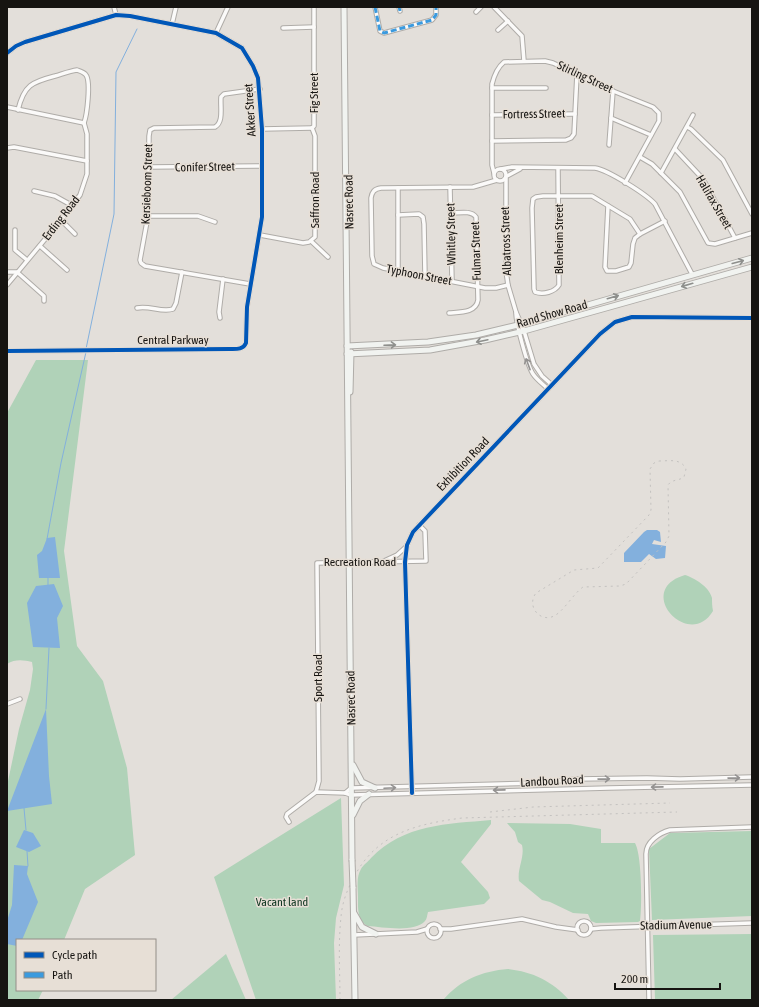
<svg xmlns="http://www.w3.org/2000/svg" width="759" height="1007" font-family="'Asap Condensed',sans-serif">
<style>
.green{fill:#b0d2b8}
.water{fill:#83b0dd}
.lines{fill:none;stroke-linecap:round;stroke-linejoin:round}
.stream{stroke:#83b0dd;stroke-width:1}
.street-casing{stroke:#afaca8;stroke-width:5.5}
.secondary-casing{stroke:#afaca8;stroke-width:7}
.street{stroke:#fbfaf9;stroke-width:3.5}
.secondary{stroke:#f1f3f0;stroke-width:5}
.rail{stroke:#c4c2c0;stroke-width:1;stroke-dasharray:2 4;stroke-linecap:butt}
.secondary-bridge-casing{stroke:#afaca8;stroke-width:7;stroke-linecap:butt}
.secondary-bridge{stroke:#f1f3f0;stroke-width:5}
.quiet{stroke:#3b9ade;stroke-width:3;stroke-dasharray:6 3;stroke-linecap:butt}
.cycleway-casing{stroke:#e7dfd6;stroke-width:6}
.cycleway{stroke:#0057b8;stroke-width:4}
.oneway{stroke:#8e8f8c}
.oneway2{stroke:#949291}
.labels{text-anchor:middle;stroke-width:3;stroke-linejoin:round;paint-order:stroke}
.street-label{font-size:12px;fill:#161411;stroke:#e7dfd6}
.park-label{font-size:12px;fill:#0d351f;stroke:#e7dfd6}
</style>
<rect width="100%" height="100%" fill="#e3dfda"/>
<g class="green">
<path d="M36,360H88L64,551L77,646L103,681L127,768L135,855L85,889L64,940H17V990H43L38,1000H7V786L19,729L30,690L33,669L32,662C23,660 15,659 7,664V413Z"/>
<path d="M685,575C694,578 709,586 712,598C712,602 712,606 713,611C689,651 633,590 685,575Z"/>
<polygon points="341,798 344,885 336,918 334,943 336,1000 256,1000 214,877"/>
<path d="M491,820V824L461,862L488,892L490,898L484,904L428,912C427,915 427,919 425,921C415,933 382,927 368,926C357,921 358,908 358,897C358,888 356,877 361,869C363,865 368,862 371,858C404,824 447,824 491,820Z"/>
<path d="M507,823L570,824L601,829V843H635C642,855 642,906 640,921L638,922L596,923L591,921L588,914L573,913L550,902L542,900L519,881C517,869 525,857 522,845L518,842L515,832Z"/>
<polygon points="752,831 752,916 652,920 649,849 670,833"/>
<polygon points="752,934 752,999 655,1000 653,935"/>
<polygon points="226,954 246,1000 171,1000"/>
<path d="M508,969C533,972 552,981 569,1000H443C460,980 482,971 508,969Z"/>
</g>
<g class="water">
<polygon points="657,530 660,532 661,542 654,540 652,544 666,546 665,558 656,559 649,554 641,562 624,562 624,553 644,532 647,530"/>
<polygon points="55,537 60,578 39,578 37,555 42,551 47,538"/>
<polygon points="54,584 63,606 57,618 60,648 33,647 27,603 36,586"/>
<polygon points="46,709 49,776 52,804 7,811"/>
<polygon points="24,830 33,833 41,846 29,852 16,847"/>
<polygon points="14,865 28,866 27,874 38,902 22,940 17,940 17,946 7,944 7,921 12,905"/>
</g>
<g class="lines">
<g class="stream">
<polyline points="86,349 114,214 116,72 137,29"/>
<polyline points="47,539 61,463 86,352"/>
<polyline points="48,578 48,585"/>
<polyline points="46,709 49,648"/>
<polyline points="24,808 26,830"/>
<polyline points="27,851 28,866"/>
</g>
<defs>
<g id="street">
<polyline points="114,7 116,15"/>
<polyline points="375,7 380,31 384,33 432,20 436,15 436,7"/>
<polyline points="399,7 400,11"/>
<polyline points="494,7 522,36 524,61"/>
<polyline points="476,12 481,7"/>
<polyline points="172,24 176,7"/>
<polyline points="283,28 314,27"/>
<polyline points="498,30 508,21"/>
<polyline points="216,33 228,7"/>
<path d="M7,53L16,46L25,42L116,15L130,16L216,33L242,48L253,66L258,78L262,129V217L247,307L246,343C243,350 236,349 229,349L7,351"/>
<polyline points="492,88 546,88"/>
<polyline points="7,107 84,123"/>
<path d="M18,110C24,85 32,82 55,76C62,74 70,71 77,70C80,71 84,72 86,75C91,82 87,115 84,123"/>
<polyline points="492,115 575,114"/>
<polyline points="611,118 651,135"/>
<polyline points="687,127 691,129 723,160 752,214"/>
<polyline points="312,128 314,126 314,7"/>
<polyline points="262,129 312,128"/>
<polyline points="492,141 566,140 571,138 574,134 577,74"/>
<polyline points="609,145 613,91"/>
<polyline points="7,148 14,147 87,161"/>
<polyline points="675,149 703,179 735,238"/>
<polyline points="640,157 652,164 680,192 708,243 715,244 752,233"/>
<polyline points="149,167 262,166"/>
<path d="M558,168L559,285C555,292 543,295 535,292L534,289L532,208L533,199L536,197L543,196H592L630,219L640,234"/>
<circle cx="500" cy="175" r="6"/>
<path d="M501,169L512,167L595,168C608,170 646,194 655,204L692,274"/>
<path d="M494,173L492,165V84C494,76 498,67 504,62L545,61L553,63L613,91L653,107L659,113V121L625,183"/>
<polyline points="661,173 693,115"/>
<polyline points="507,176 520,169"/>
<polyline points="506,178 506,271 508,285 516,312 524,331 534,364 542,376 552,385"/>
<path d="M497,180L473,187L381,188C374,189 372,192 371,198L372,256L374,264L383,268L485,288H496L508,285"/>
<polyline points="450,187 452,281"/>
<polyline points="398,188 398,270"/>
<polyline points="34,191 55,196 73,206"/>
<polyline points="608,206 605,267 607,271 616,271 629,267 631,263 633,244 635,238 640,234 665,221"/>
<polyline points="398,215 419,214 423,217 424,224 425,276"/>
<polyline points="148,216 198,216 215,222"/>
<polyline points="61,220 75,234"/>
<polyline points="15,230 15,250 27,260"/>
<polyline points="260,235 303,243 309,242 315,237 315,136 312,128"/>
<polyline points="311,241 328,257"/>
<polyline points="40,246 67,270"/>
<polyline points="7,272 17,272 44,296 44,301"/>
<path d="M250,284L145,266L141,263L140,260L148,216L149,136L150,130L154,128L215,127C224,122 220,107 221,97L224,94L260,89"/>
<polyline points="7,285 61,220 80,195 87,174 87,134 84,123"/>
<path d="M137,308C149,305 162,313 173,309L176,303L182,272"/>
<path d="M449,313C460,312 476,313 478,300L476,217C471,210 459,213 451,213"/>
<path d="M516,313C516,323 527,365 533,374C537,380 543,384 548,389"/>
<polyline points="220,318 219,312 223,279"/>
<polyline points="384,561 397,555 407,546"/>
<polyline points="7,704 20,699"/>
<polyline points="316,792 319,781 317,563 426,561 425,531 419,525"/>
<polyline points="345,793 351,788 539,783 577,779 647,778 680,779 752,777"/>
<polyline points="412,793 405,562 407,545 413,532 600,334 615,322 632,317 752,318"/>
<polyline points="289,822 286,817 287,814 316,792 345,793 351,795 609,788 752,785"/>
<circle cx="584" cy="928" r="7"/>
<circle cx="434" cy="931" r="7"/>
<polyline points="440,929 451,929 522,919 556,927 578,930"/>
<polyline points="591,929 601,928 752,923"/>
<polyline points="354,935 417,932 427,929"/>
<path d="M649,1000L646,854C646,842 659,833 670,830L752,827"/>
</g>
<g id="secondary">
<polyline points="344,7 352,860"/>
<polyline points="347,346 428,342 476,335 518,325 752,258"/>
<polyline points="347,354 430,350 485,340 524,331 752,267"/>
<polyline points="350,392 351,352"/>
<polyline points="353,765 362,782 375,788"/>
<polyline points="353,815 360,801 369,794"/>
<polyline points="353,887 355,1000"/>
<polyline points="354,913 362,927 376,934"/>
</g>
</defs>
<use href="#street" class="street-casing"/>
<use href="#secondary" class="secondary-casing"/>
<use href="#street" class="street"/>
<use href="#secondary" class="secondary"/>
<g class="rail">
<path d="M659,461C669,461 681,458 686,469L684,477C679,481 672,479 668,485L669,536L666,542L626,584L620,586L583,587C573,594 564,611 554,616C540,623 526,606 536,593L574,570L598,568L649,515L651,510L650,469L654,463Z"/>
<polyline points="490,812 533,807 670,803"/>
<path d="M340,1000C340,973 338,945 341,917C342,903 347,890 354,877C377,833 417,824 462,818L677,812"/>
</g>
<defs>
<polyline id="secondary-bridge" points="352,860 353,887"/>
</defs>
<use href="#secondary-bridge" class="secondary-bridge-casing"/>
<use href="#secondary-bridge" class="secondary-bridge"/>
<g class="quiet">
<polyline points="375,7 380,31 384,33 432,20 436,15 436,7"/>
<polyline points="399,7 400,11"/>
</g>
<defs>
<g id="cycleway">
<path d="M7,53L16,46L25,42L116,15L130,16L216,33L242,48L253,66L258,78L262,129V217L247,307L246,343C243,350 236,349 229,349L7,351"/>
<polyline points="412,793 405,562 407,545 413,532 600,334 615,322 632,317 752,318"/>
</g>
</defs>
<use href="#cycleway" class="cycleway-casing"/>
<use href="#cycleway" class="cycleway"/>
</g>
<defs><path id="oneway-shaft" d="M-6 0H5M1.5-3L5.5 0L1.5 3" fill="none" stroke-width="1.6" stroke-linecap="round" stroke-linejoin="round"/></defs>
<g class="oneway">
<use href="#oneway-shaft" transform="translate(738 262) rotate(-15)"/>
<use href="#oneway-shaft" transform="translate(687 285) rotate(164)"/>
<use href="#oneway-shaft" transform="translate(613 297) rotate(-16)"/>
<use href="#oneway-shaft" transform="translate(482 341) rotate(168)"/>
<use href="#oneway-shaft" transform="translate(390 345) rotate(-2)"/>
</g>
<g class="oneway2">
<use href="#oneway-shaft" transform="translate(528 364) rotate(-110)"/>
<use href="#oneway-shaft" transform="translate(734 778) rotate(-1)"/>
<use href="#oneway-shaft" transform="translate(604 779) rotate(-1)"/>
<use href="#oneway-shaft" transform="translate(657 787) rotate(179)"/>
<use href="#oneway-shaft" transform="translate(390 788) rotate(-3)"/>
<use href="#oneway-shaft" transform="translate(499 790) rotate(179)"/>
</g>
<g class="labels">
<g class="street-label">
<text transform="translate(585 77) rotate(25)" y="4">Stirling Street</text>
<text transform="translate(314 93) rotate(-90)" y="4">Fig Street</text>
<text transform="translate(250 110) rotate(-94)" y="4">Akker Street</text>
<text transform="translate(534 114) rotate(-1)" y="4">Fortress Street</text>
<text transform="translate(205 167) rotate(-1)" y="4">Conifer Street</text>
<text transform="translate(147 184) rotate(-88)" y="4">Kersieboom Street</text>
<text transform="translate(315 200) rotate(-90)" y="4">Saffron Road</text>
<text transform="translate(349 202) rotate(-91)" y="4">Nasrec Road</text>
<text transform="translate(714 202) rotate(60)" y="4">Halifax Street</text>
<text transform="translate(61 218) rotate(-52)" y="4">Erding Road</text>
<text transform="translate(451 234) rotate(-91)" y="4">Whitley Street</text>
<text transform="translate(559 239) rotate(-90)" y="4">Blenheim Street</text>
<text transform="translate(506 241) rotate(-92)" y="4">Albatross Street</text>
<text transform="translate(476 251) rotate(-92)" y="4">Fulmar Street</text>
<text transform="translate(419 275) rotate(11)" y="4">Typhoon Street</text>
<text transform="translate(552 314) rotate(-16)" y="4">Rand Show Road</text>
<text x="173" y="344">Central Parkway</text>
<text transform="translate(463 464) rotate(-46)" y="4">Exhibition Road</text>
<text x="360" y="566">Recreation Road</text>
<text transform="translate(318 678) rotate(-90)" y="4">Sport Road</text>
<text transform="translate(351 698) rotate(-91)" y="4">Nasrec Road</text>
<text transform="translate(552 781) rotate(-3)" y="4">Landbou Road</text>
<text transform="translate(676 925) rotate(-1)" y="4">Stadium Avenue</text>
</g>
<g class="park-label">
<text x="282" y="906">Vacant land</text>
</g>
</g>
<rect width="759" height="1007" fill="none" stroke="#161411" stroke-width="16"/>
<rect x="16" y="939" width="140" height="52" fill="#e7dfd6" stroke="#938e87"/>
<rect x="24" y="952" width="20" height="6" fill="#0057b8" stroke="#938e87"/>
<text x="52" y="959" font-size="12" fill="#161411">Cycle path</text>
<rect x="24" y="972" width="20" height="6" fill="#3b9ade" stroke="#938e87"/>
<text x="52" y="979" font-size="12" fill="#161411">Path</text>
<path d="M615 983v6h105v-6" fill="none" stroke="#161411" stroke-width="2"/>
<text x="621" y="983" font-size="12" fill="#161411" stroke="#e7dfd6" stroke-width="3" paint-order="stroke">200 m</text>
</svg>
